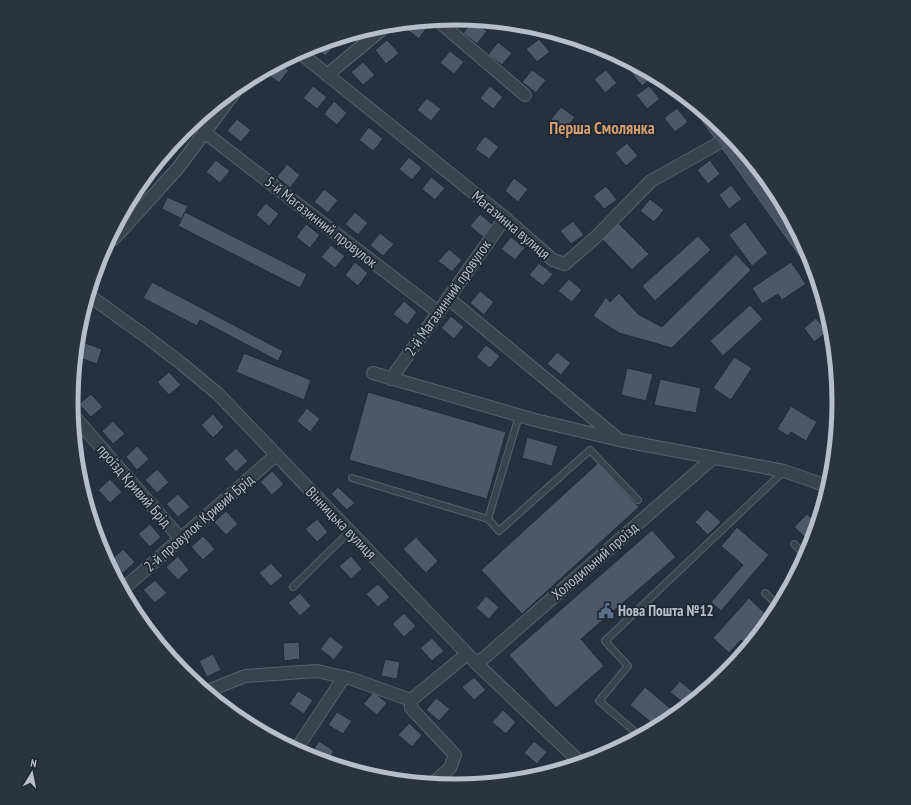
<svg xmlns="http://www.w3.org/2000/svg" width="911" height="805" font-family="'PT Sans Narrow',sans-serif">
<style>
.building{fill:#4d5768;stroke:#222936}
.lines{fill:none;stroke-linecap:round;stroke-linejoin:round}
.lane-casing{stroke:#59606d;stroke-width:8}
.street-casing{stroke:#59606d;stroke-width:14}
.secondary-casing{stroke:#59606d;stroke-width:19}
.path{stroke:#495b5f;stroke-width:2;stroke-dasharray:3 3;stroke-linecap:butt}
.lane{stroke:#3b424f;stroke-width:6}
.street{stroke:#3b424f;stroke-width:12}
.secondary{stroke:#495162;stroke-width:17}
.labels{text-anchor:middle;stroke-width:3.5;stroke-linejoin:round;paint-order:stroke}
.street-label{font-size:15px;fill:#b7bdca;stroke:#202734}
.poi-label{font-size:15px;font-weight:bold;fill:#b7bdca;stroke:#202734;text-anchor:start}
.quarter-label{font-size:17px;font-weight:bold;fill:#d09d6c;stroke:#202734}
.rim{fill:none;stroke:#b7bdca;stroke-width:5}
</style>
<rect width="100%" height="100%" fill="#27303f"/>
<g class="building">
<polygon points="422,21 428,26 419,39 405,28 409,23"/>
<polygon points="473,21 487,31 477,44 463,33"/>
<polygon points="539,39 550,52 537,62 526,49"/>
<polygon points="331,40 336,44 325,56 313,46"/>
<polygon points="387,40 399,53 386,64 375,50"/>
<polygon points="498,42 512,53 502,65 488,55"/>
<polygon points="450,51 464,62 454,74 440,63"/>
<polygon points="363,62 375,75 363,85 351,72"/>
<polygon points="279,63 289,70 279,83 265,72 267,70"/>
<polygon points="638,66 652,74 654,76 642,86 631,72"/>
<polygon points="532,70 546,80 536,93 522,82"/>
<polygon points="606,70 617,83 605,93 594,79"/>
<polygon points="313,86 327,97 317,109 303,98"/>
<polygon points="490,86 503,97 493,109 480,98"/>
<polygon points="649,86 660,99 647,109 636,95"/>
<polygon points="427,98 441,109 431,121 417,110"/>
<polygon points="334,101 347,113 337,125 324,114"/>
<polygon points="561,107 575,117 565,130 551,119"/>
<polygon points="677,108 688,122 675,132 664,118"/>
<polygon points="237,119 251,130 241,142 227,131"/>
<polygon points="369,127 383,139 373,151 359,140"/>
<polygon points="184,131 186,133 177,145 174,143"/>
<polygon points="485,136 499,147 489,159 475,149"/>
<polygon points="627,143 638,156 626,166 615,153"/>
<polygon points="164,154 169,159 160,171 154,167"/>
<polygon points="409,157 422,168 412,180 399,169"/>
<polygon points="216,160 230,171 220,183 206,172"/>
<polygon points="710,160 720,174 708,184 697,170"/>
<polygon points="287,164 300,175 290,188 277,177"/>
<polygon points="431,177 445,188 435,200 422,189"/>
<polygon points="514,178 528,189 518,202 505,191"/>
<polygon points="731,185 742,199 729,209 719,195"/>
<polygon points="606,186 617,200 604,209 593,196"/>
<polygon points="324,189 338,200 328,213 314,202"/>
<polygon points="167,197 188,206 182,219 162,209"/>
<polygon points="650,199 664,210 654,222 640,211"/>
<polygon points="266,203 279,214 269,226 256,215"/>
<polygon points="185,212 307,274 300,288 178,226"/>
<polygon points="355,212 368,223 358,235 345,224"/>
<polygon points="480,214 493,225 483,237 470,226"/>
<polygon points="573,221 584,235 571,244 560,231"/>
<polygon points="745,222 768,253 752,266 729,235"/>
<polygon points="618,223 649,254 632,270 602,239"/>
<polygon points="306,224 320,235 310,248 296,237"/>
<polygon points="380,233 394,244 383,256 370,245"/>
<polygon points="698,236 711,250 655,301 642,286"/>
<polygon points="511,237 525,248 515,260 501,249"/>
<polygon points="331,245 345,256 335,268 321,257"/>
<polygon points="449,249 462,260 452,272 438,261"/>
<polygon points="736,254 751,270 672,348 619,333 593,316 606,297 610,302 619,293 638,314 662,327"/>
<polygon points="355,262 368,273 358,286 345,275"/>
<polygon points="791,262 806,284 782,300 778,294 762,304 752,288"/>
<polygon points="539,263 553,274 543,286 529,275"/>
<polygon points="569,279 582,290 572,302 558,291"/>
<polygon points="152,282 283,351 278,361 200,320 197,326 143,298"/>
<polygon points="480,291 494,302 484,315 470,303"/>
<polygon points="404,301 417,312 407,325 393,314"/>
<polygon points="750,305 763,319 723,356 710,341"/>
<polygon points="451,316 464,327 454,339 441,328"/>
<polygon points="816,318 827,332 814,342 804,328"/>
<polygon points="85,343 102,349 97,364 80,358"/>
<polygon points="486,345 500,356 490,368 476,357"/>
<polygon points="557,352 571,363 561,375 547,364"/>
<polygon points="244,353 311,380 304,400 236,372"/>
<polygon points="734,357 752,368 731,400 713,388"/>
<polygon points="627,368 653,374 646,401 621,395"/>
<polygon points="169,372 181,385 169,395 157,382"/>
<polygon points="660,379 701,388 696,413 654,405"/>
<polygon points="368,392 506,432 487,499 349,460"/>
<polygon points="91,394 103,407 91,417 79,404"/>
<polygon points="791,406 817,422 806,441 791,432 788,436 777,429"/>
<polygon points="307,408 320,419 310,432 297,421"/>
<polygon points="213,414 224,427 213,438 201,425"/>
<polygon points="113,421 125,434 113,444 102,431"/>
<polygon points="527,437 558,446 552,466 522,458"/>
<polygon points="137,446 149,459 137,470 126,457"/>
<polygon points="236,448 248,461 236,472 224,459"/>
<polygon points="598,463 639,507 522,614 481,570"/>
<polygon points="157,469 169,482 157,493 145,480"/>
<polygon points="272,471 284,484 272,495 260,482"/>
<polygon points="110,479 122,492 110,503 98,490"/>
<polygon points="338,487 355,503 347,510 331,494"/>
<polygon points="178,494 190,507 178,517 166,504"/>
<polygon points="707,509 721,522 708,535 695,522"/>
<polygon points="226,511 238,524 226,535 214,522"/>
<polygon points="807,514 818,524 812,544 794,527"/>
<polygon points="317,519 328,532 317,542 305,529"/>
<polygon points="150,524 161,537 150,547 138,534"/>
<polygon points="737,527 769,555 721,611 711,602 743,565 721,546"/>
<polygon points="652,530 676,557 581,639 604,666 556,708 509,655"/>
<polygon points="203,536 215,549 203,560 191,547"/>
<polygon points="416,537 438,561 426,573 403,549"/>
<polygon points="123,549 135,562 123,573 111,560"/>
<polygon points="178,556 189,570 178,580 166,567"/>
<polygon points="351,556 362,569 351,579 339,566"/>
<polygon points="271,563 283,576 271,586 259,573"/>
<polygon points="155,580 167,593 155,603 143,590"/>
<polygon points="378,584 390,597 378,607 366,594"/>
<polygon points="300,593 311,606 300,616 288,603"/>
<polygon points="486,596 499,607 489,619 476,608"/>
<polygon points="749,598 772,620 750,647 741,640 729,653 713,638"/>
<polygon points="404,613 416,626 404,637 392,624"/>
<polygon points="330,636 344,647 334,660 320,649"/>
<polygon points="432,638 444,651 432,661 420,648"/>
<polygon points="299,642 300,659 284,661 283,643"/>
<polygon points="213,654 221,670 207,677 199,661"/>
<polygon points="385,659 400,662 397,679 381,676"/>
<polygon points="474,677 486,690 474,700 462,687"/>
<polygon points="680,681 699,697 688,707 670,692"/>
<polygon points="645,687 678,715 669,722 658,728 630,705"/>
<polygon points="298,691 313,700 304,714 289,704"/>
<polygon points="374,692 387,703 377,715 363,704"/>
<polygon points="436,698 450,709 439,721 426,710"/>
<polygon points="503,710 516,722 506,734 492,722"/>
<polygon points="337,712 352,721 343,734 328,725"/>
<polygon points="409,723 422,735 412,747 398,735"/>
<polygon points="319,741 334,751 326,763 320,761 310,755"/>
<polygon points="534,741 547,752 537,764 524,753"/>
<polygon points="556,763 564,769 546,775"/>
</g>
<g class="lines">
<defs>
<g id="lane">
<polyline points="352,478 488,519 519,416"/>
<polyline points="488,519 499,531 590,450 638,500"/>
<polyline points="794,544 807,557"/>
<polyline points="293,587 349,532"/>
<polyline points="765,593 780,607"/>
<polyline points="640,736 599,701 628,666 605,641 784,471"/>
</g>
<g id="street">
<polyline points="437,20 525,95"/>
<polyline points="299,52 505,218 553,260 565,264 597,236 651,181 726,139"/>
<polyline points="327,75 387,25"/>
<polyline points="204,132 438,312"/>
<polyline points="108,241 113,239 121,231 178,168 240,85"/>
<polyline points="89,294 91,297 144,335 182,364 218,394 477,664 582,764"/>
<polyline points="448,298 617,438"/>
<polyline points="373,373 535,420 619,440 784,471 830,487"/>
<polyline points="391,379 505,218"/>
<polyline points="72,414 181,539"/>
<polyline points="122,590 276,455"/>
<polyline points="477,664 713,458"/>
<polyline points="205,692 245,676 317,671 352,679 411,700 467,654"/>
<polyline points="411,700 411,708 455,755 450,768 431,785"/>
<polyline points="295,751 344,677"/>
</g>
<polyline id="secondary" points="710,116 811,256"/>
</defs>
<use href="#lane" class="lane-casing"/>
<use href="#street" class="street-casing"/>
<use href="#secondary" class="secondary-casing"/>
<g class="path">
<polyline points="680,92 697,115"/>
<polyline points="806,268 821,288"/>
</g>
<use href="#lane" class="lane"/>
<use href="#street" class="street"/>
<use href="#secondary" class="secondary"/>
</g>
<defs>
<symbol id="civic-bare" viewBox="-9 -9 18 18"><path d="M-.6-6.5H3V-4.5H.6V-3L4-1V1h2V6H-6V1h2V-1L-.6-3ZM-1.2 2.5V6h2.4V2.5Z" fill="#5c6f8a" stroke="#202734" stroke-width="2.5" paint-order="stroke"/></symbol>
</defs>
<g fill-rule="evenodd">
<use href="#civic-bare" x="595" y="600" width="22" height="22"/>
</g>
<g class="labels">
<g class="street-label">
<text transform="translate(321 222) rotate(38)" y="5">5-й Магазинний провулок</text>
<text transform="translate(511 225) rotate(40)" y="5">Магазинна вулиця</text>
<text transform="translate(448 298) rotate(-55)" y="5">2-й Магазинний провулок</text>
<text transform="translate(134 486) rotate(49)" y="5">проїзд Кривий Брід</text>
<text transform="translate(199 523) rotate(-41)" y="5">2-й провулок Кривий Брід</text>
<text transform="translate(341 523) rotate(46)" y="5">Вінницька вулиця</text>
<text transform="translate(595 561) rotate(-41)" y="5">Холодильний проїзд</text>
</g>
<g class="poi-label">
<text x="618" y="616">Нова Пошта №12</text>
</g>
<g class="quarter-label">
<text x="602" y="134">Перша Смолянка</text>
</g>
</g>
<path d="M0 0H911V805H0ZM78 402a377 377 0 1 1 754 0a377 377 0 1 1-754 0Z" fill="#2c3340" fill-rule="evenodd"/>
<path class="rim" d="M78 402a377 377 0 1 1 754 0a377 377 0 1 1-754 0Z"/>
<g transform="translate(32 773) rotate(10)" stroke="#202734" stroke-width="3" paint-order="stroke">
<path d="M0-3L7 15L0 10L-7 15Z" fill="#b7bdca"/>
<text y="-6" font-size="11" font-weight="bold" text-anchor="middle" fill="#b7bdca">N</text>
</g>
</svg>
